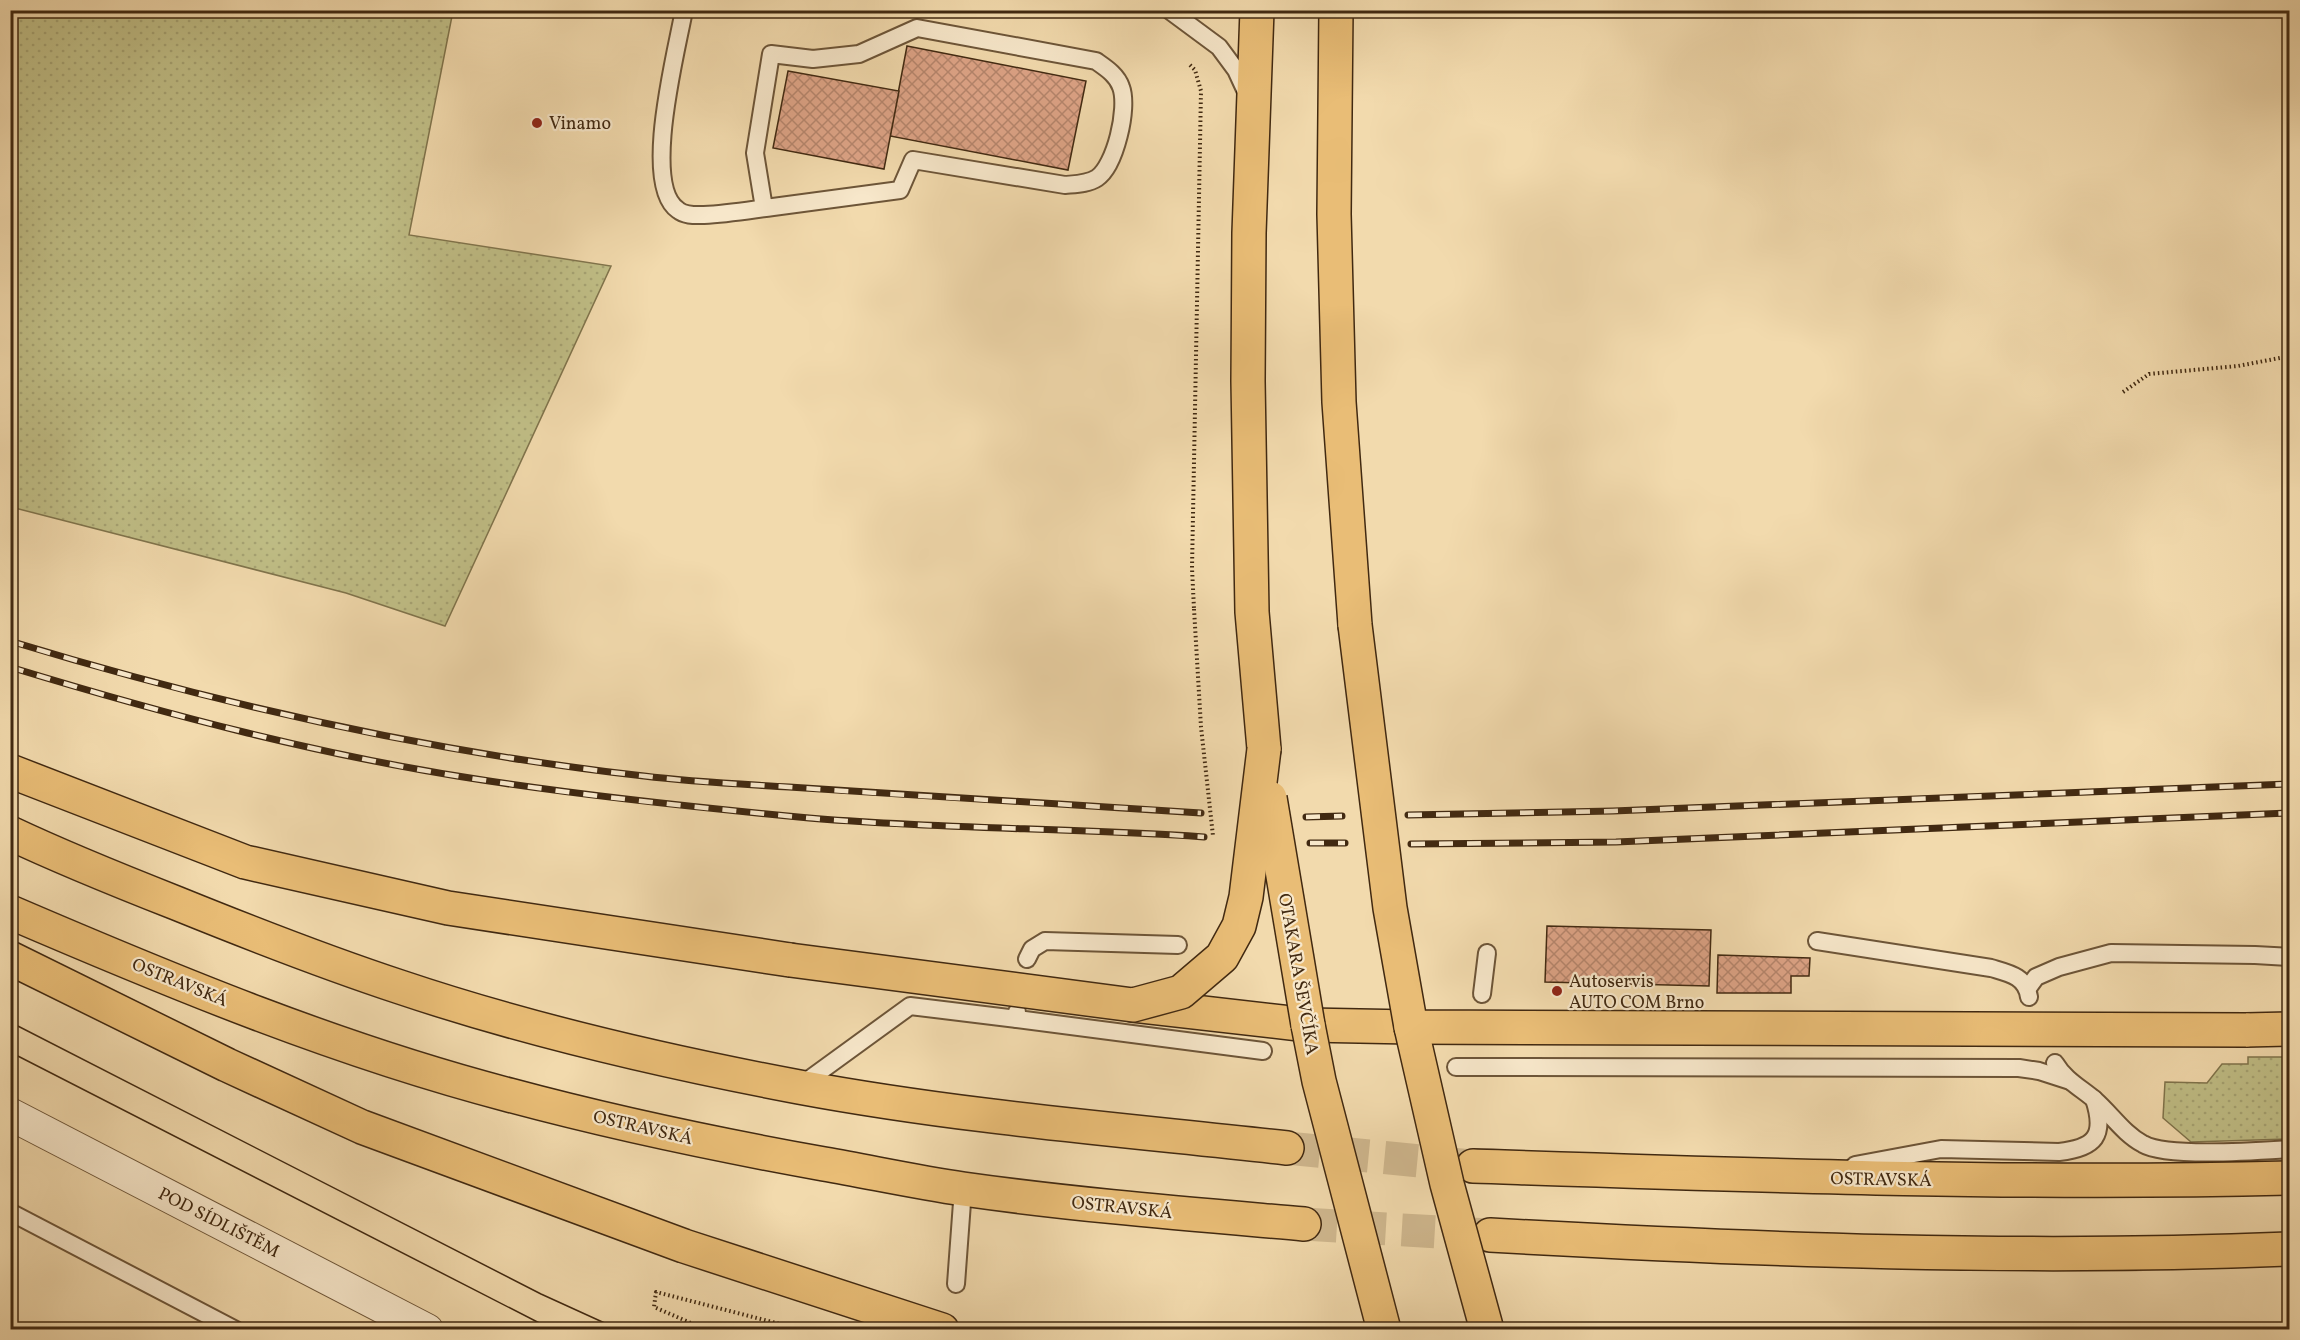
<svg xmlns="http://www.w3.org/2000/svg" width="2300" height="1340" font-family="Vollkorn,serif">
<style>
.grass{fill:url(#grass-dots);stroke:#80744c;stroke-width:1.5}
.building{fill:url(#building-cross-hatch);stroke:#412911;stroke-width:1.5}
.lines{fill:none;stroke-linecap:round;stroke-linejoin:round}
.highway-tunnel{stroke:#cfb78e;stroke-width:33;stroke-dasharray:33 16;stroke-linecap:butt}
.lane-casing{stroke:#6d5538;stroke-width:20}
.street-casing{stroke:#6d5538;stroke-width:34}
.highway-casing{stroke:#412911;stroke-width:36}
.path{stroke:#412911;stroke-width:4;stroke-dasharray:1.5 3;stroke-linecap:butt}
.lane{stroke:#f7e7ca;stroke-width:16}
.street{stroke:#f7e7ca;stroke-width:32}
.highway{stroke:#e9bd76;stroke-width:33}
.tram{stroke:#412911;stroke-width:1.5}
.rail-casing{stroke:#412911;stroke-width:7}
.rail{stroke:#f7e7ca;stroke-width:4.5;stroke-dasharray:14;stroke-linecap:butt}
.primary-bridge-casing{stroke:#412911;stroke-width:36;stroke-linecap:butt}
.highway-bridge-casing{stroke:#412911;stroke-width:36;stroke-linecap:butt}
.path-bridge{stroke:#412911;stroke-width:4;stroke-dasharray:1.5 3;stroke-linecap:butt}
.primary-bridge{stroke:#e9bd76;stroke-width:33}
.highway-bridge{stroke:#e9bd76;stroke-width:33}
.poi-dot{fill:#8f2418;stroke:#f7e7ca;stroke-width:2}
.labels{text-anchor:middle;stroke-width:4.5;stroke-linejoin:round;paint-order:stroke}
.poi-label{font-size:18px;fill:#412911;stroke:#f7e7ca;text-anchor:start}
.street-label{font-size:18px;fill:#412911;stroke:#f7e7ca}
</style>
<defs>
<pattern id="grass-dots" width="8" height="8" patternUnits="userSpaceOnUse" patternTransform="scale(1.5)"><rect width="8" height="8" fill="#c0be86"/><path d="M2 2h.1M6 6h.1" fill="none" stroke="#a6a373" stroke-width="1.8" stroke-linecap="round"/></pattern>
<pattern id="building-cross-hatch" width="8" height="8" patternUnits="userSpaceOnUse" patternTransform="scale(1.5)"><rect width="8" height="8" fill="#dda386"/><path d="M0 0l8 8M0 8l8-8" fill="none" stroke="#b5856c"/></pattern>
</defs>
<rect width="100%" height="100%" fill="#f2daad"/>
<filter id="stains"><feTurbulence type="fractalNoise" baseFrequency=".00333" numOctaves="4"/><feColorMatrix values="0 0 0 0 .2 0 0 0 0 .09 0 0 0 0 .02 0 0 0 .5 -.17"/></filter>
<radialGradient id="worn" r=".72"><stop offset=".6" stop-color="#630" stop-opacity="0"/><stop offset="1" stop-color="#630" stop-opacity=".3"/></radialGradient>
<g class="grass">
<polygon points="10,11 453,11 409,235 611,266 445,626 346,593 11,507"/>
<polygon points="2248,1057 2289,1057 2289,1139 2191,1142 2163,1118 2165,1082 2207,1083 2222,1064 2248,1064"/>
</g>
<g class="building">
<polygon points="907,46 1086,81 1068,170 890,136"/>
<polygon points="788,71 899,91 884,169 773,148"/>
<polygon points="1547,926 1711,930 1709,986 1545,982"/>
<polygon points="1718,955 1810,958 1809,976 1791,976 1791,993 1717,993"/>
</g>
<g class="lines">
<g class="highway-tunnel">
<polyline points="1287,1148 1471,1166"/>
<polyline points="1304,1224 1488,1235"/>
</g>
<defs>
<g id="lane">
<path d="M684,10C677,50 641,185 678,210C685,216 696,215 704,215C727,214 750,210 773,207C815,201 858,196 900,190L913,160L1065,185C1076,184 1088,184 1097,178C1115,166 1129,108 1121,87C1117,75 1106,68 1096,61L917,28L859,54L813,59L771,54L755,153L764,208"/>
<polyline points="1169,10 1219,47 1236,70 1248,96"/>
<path d="M1817,941L1991,968C2008,973 2026,976 2029,997"/>
<polyline points="1027,959 1032,949 1045,941 1178,945"/>
<polyline points="2028,988 2036,977 2059,967 2111,953 2255,955 2290,957"/>
<polyline points="1482,994 1487,953"/>
<polyline points="1017,1012 1017,1019 1263,1051"/>
<path d="M2055,1063C2065,1080 2081,1088 2095,1100C2111,1114 2124,1134 2143,1144C2167,1158 2258,1151 2290,1149"/>
<polyline points="1456,1067 2019,1068 2039,1071 2070,1081"/>
<polyline points="800,1086 910,1006 1017,1019"/>
<path d="M1855,1165L1941,1149L2059,1152C2095,1148 2106,1136 2094,1099"/>
<polyline points="10,1212 236,1330"/>
<polyline points="956,1284 963,1189"/>
</g>
<polyline id="street" points="10,1114 427,1330"/>
<g id="highway">
<polyline points="1257,10 1249,233 1248,381 1252,612 1264,749"/>
<polyline points="1336,10 1334,214 1339,402 1355,625"/>
<polyline points="10,771 245,862 448,908 790,960"/>
<path d="M10,833C65,859 120,881 176,903C250,933 324,962 400,987C528,1030 666,1062 799,1087C960,1117 1125,1130 1287,1148"/>
<path d="M10,912C173,982 337,1050 509,1095C613,1123 718,1145 824,1164C870,1172 916,1182 963,1189C1076,1205 1190,1214 1304,1224"/>
<polyline points="10,958 227,1065 362,1127 684,1246 942,1330"/>
<polyline points="1133,1005 1308,1025 1411,1027"/>
<polyline points="2246,1030 2290,1029"/>
<path d="M1473,1166C1745,1175 2017,1185 2290,1178"/>
<path d="M1490,1235C1757,1250 2023,1260 2290,1249"/>
</g>
</defs>
<use href="#lane" class="lane-casing"/>
<use href="#street" class="street-casing"/>
<use href="#highway" class="highway-casing"/>
<g class="path">
<polyline points="1190,65 1195,70 1201,91 1192,568 1194,609"/>
<polyline points="2123,392 2149,374 2238,366 2290,356"/>
<polyline points="707,1330 654,1307 656,1292 803,1330"/>
</g>
<use href="#lane" class="lane"/>
<use href="#street" class="street"/>
<use href="#highway" class="highway"/>
<g class="tram">
<polyline points="10,1022 541,1294 620,1330"/>
<polyline points="10,1052 553,1330"/>
</g>
<defs>
<g id="rail">
<path d="M10,641C217,704 429,752 644,776C692,782 741,784 789,787C927,797 1064,804 1201,813"/>
<path d="M10,667C167,715 327,757 489,781C595,797 702,808 809,818C940,829 1072,828 1204,837"/>
<polyline points="1408,815 1613,811 2290,784"/>
<polyline points="1306,817 1342,816"/>
<polyline points="1310,843 1345,843"/>
<polyline points="1411,844 1616,842 2290,813"/>
</g>
</defs>
<use href="#rail" class="rail-casing"/>
<use href="#rail" class="rail"/>
<defs>
<g id="primary-bridge">
<polyline points="1308,1025 1319,1081 1384,1330"/>
<polyline points="1411,1027 1447,1184 1487,1330"/>
</g>
<g id="highway-bridge">
<polyline points="1355,625 1390,908 1411,1027 2246,1030"/>
<polyline points="1270,798 1308,1025"/>
<polyline points="790,960 1133,1005 1181,992 1222,957 1239,926 1246,897 1264,749"/>
</g>
</defs>
<use href="#primary-bridge" class="primary-bridge-casing"/>
<use href="#highway-bridge" class="highway-bridge-casing"/>
<polyline class="path-bridge" points="1194,609 1201,727 1213,836"/>
<use href="#primary-bridge" class="primary-bridge"/>
<use href="#highway-bridge" class="highway-bridge"/>
</g>
<g class="poi-dot">
<circle cx="537" cy="123" r="6"/>
<circle cx="1557" cy="991" r="6"/>
</g>
<g class="labels">
<g class="poi-label">
<text x="549" y="129">Vinamo</text>
<text x="1569" y="987">Autoservis<tspan x="1569" dy="21">AUTO COM Brno</tspan></text>
</g>
<g class="street-label">
<text transform="translate(1299 974) rotate(80)" y="6">OTAKARA ŠEVČÍKA</text>
<text transform="translate(180 982) rotate(22)" y="6">OSTRAVSKÁ</text>
<text transform="translate(643 1127) rotate(13)" y="6">OSTRAVSKÁ</text>
<text transform="translate(1881 1179) rotate(1)" y="6">OSTRAVSKÁ</text>
<text transform="translate(1122 1207) rotate(6)" y="6">OSTRAVSKÁ</text>
<text transform="translate(219 1222) rotate(27)" y="6">POD SÍDLIŠTĚM</text>
</g>
</g>
<rect width="2300" height="1340" fill="none" stroke="#f2daad" stroke-width="36"/>
<rect x="12" y="12" width="2276" height="1316" fill="none" stroke="#412911" stroke-width="3"/>
<rect x="18" y="18" width="2264" height="1304" fill="none" stroke="#412911" stroke-width="1.5"/>
<rect width="100%" height="100%" filter="url(#stains)"/>
<rect width="100%" height="100%" fill="url(#worn)"/>
</svg>
